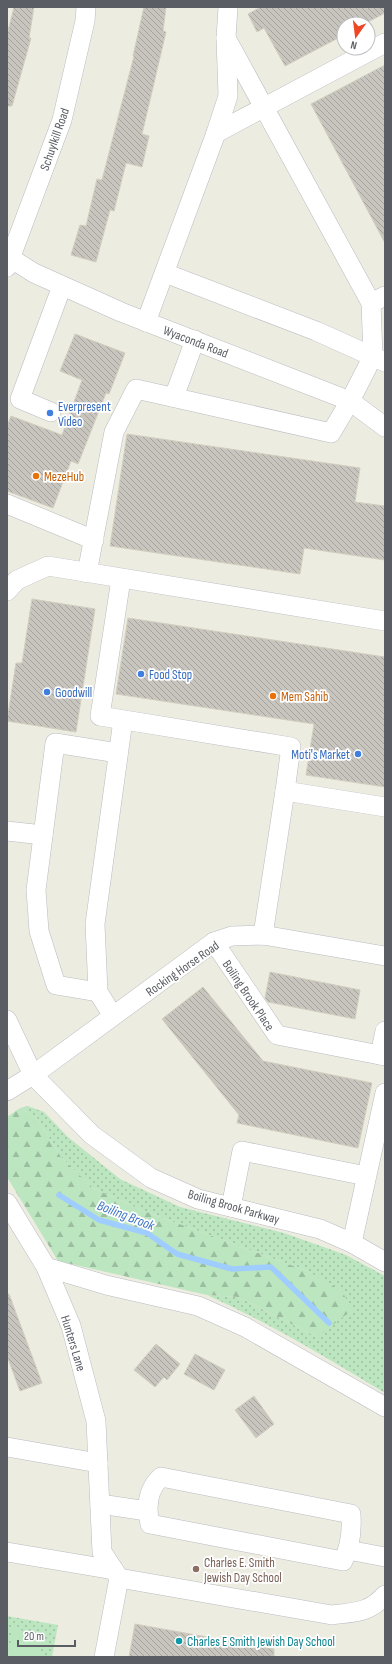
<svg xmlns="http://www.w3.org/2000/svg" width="392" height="1664" font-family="'Sofia Sans Condensed',sans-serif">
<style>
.grass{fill:url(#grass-dots)}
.forest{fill:url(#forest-firs)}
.pitch{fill:#bce6c0}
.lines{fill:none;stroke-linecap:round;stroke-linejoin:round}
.stream{stroke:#9fcdff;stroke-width:5.5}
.building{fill:url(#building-back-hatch);stroke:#d2cebf}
.minor-casing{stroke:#b9bbc1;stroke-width:20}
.minor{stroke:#fff;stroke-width:19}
.shop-dot{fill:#3f7fe0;stroke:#fff;stroke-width:1.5}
.food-dot{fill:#e8710a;stroke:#fff;stroke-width:1.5}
.education-dot{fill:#8d6e63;stroke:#fff;stroke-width:1.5}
.culture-dot{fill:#0f9aa8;stroke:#fff;stroke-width:1.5}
.labels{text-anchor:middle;stroke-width:3.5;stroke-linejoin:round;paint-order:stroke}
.street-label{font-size:13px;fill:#5a5d63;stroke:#fff}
.shop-label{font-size:13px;fill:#366cbe;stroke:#fff;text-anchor:start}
.food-label{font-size:13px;fill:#c56008;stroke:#fff;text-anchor:start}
.education-label{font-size:13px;fill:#785e54;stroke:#fff;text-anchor:start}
.culture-label{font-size:13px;fill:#0d838f;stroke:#fff;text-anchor:start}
.water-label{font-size:14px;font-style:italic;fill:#3e75c6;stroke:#fff}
</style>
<defs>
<pattern id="grass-dots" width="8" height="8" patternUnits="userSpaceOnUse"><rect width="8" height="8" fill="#bce6c0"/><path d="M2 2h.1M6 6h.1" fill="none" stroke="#9cbea0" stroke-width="1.8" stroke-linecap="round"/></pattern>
<pattern id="forest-firs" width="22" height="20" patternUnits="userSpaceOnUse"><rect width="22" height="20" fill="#bce6c0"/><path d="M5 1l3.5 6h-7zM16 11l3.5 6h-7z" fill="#9cbea0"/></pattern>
<pattern id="building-back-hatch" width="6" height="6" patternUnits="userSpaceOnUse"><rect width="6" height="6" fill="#c8c5be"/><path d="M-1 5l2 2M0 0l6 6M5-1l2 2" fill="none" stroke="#a5a39e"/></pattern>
</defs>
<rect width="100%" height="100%" fill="#edece1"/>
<g class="grass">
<path d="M28,1106L44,1112L68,1137L120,1179L180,1207L284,1233L346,1255L385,1276V1393C327,1358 269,1323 207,1295L238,1297L317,1337L341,1291L307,1271L144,1211L93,1188L61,1157L37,1118L20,1108Z"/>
<polygon points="7,1616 58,1625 52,1657 7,1657"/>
</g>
<polygon class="forest" points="20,1108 37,1118 61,1157 93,1188 144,1211 307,1271 342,1291 352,1310 317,1337 238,1297 207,1295 58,1261 7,1177 7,1117"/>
<polygon class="pitch" points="13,1629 44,1634 40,1657 8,1657"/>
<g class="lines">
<polyline class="stream" points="59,1195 99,1220 147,1233 177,1254 232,1269 271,1267 329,1323"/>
</g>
<g class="building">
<polygon points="14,7 34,7 29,38 31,38 12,106 7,106 7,35"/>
<polygon points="144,7 166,7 163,31 166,32 142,134 149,136 142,167 126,163 114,211 110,210 96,262 71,255 80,225 86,226 97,179 102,180 134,56 133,56"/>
<polygon points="261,7 385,7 385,13 364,24 344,24 344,35 285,66 264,28 257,32 248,14"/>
<polygon points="385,65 385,243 311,104"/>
<polygon points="75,334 125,353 109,394 106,393 78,464 71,461 53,508 7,491 7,426 11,416 62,435 82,380 60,371"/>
<polygon points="127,434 360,468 355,502 385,506 385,560 304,548 300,574 110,546"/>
<polygon points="32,599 95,609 76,732 7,721 16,663 22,663"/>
<polygon points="128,618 385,657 385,787 306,775 314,724 116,694"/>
<polygon points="270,972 360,990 355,1019 268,1002 265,998"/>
<polygon points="203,987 263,1061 372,1083 358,1148 237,1123 239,1115 162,1019"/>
<polygon points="7,1294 9,1294 42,1383 20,1391 7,1356"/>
<polygon points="156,1344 180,1364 167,1380 164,1377 155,1387 134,1370"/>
<polygon points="195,1354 225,1370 214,1390 184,1374"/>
<polygon points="254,1396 274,1424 256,1438 235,1410"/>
<polygon points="135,1624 274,1649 274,1657 129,1657"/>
</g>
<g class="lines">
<defs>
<g id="minor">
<polyline points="216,133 385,43"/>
<polyline points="7,256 34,273 121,312 350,401 385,427"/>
<polyline points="7,267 62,120 85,21 86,7"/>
<polyline points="165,273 316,331 385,362"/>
<polyline points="371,303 385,296"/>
<polyline points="146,322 216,133 228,96 226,38 228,7"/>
<polyline points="174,397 195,340"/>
<polyline points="51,412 20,399 62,286"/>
<polyline points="7,504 94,540"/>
<polyline points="87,573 114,432 136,389 331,433 350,401 373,356 371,303 226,38"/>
<polyline points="121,579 100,716 291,747 285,791 385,807"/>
<polyline points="7,591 17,580 48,566 385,621"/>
<polyline points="7,831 43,835"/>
<polyline points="263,935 285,791"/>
<polyline points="214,942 277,1035 385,1056"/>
<polyline points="98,992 56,985 39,931 36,890 55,743 118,753"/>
<polyline points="113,1016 98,992 95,924 123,720"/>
<polyline points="7,1020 33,1075 92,1135 151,1178 198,1199 320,1229 352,1243 385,1262"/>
<polyline points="380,1055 385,1031"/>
<polyline points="7,1091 33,1075 214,942 232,936 263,935 385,956"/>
<polyline points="7,1203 46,1267 106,1285 198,1306 245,1327 385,1407"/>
<polyline points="231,1207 242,1151 366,1176"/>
<polyline points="352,1243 385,1093"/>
<path d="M46,1267L71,1326L96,1421L102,1552L119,1578L332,1615C355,1612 369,1613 385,1595"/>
<polyline points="7,1447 98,1463"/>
<path d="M161,1477L351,1514C352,1531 351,1546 343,1561L150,1524C146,1507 147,1490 161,1477Z"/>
<polyline points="100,1504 147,1511"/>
<polyline points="348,1550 385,1557"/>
<polyline points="7,1552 114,1570"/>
<polyline points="104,1657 119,1578"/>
</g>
</defs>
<use href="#minor" class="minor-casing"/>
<use href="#minor" class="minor"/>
</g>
<g class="shop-dot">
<circle cx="50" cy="413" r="4"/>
<circle cx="141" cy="674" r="4"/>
<circle cx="47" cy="692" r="4"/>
<circle cx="358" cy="754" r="4"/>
</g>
<g class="food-dot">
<circle cx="36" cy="476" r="4"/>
<circle cx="273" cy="696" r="4"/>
</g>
<circle class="education-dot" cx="196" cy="1569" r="4"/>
<circle class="culture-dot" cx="179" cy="1641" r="4"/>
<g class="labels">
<g class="street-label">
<text transform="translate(54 139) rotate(-71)" y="5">Schuylkill Road</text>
<text transform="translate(196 341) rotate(21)" y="5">Wyaconda Road</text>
<text transform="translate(182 968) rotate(-35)" y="5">Rocking Horse Road</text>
<text transform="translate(249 995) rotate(56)" y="5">Boiling Brook Place</text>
<text transform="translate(234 1206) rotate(16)" y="5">Boiling Brook Parkway</text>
<text transform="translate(74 1343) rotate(73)" y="5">Hunters Lane</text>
</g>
<g class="shop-label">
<text x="58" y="411">Everpresent<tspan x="58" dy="15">Video</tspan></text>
<text x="149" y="679">Food Stop</text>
<text x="55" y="697">Goodwill</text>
<text x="350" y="759" text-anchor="end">Moti's Market</text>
</g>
<g class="food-label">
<text x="44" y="481">MezeHub</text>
<text x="281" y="701">Mem Sahib</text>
</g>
<g class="education-label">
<text x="204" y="1567">Charles E. Smith<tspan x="204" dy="15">Jewish Day School</tspan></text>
</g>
<g class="culture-label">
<text x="187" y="1646">Charles E Smith Jewish Day School</text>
</g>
<g class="water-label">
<text transform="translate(126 1215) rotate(21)" y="5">Boiling Brook</text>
</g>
</g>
<rect width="392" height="1664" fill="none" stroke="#5a5d63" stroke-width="16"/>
<g transform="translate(356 36) rotate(194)"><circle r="19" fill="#ffffff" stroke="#bdbec1"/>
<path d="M0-3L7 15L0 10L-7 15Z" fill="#ee4726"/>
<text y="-6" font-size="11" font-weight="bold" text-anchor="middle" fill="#5a5d63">N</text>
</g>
<path d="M18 1640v6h57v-6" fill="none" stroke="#5a5d63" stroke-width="2"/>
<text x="24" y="1640" font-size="12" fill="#5a5d63" stroke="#ffffff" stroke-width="3" paint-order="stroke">20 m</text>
</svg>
